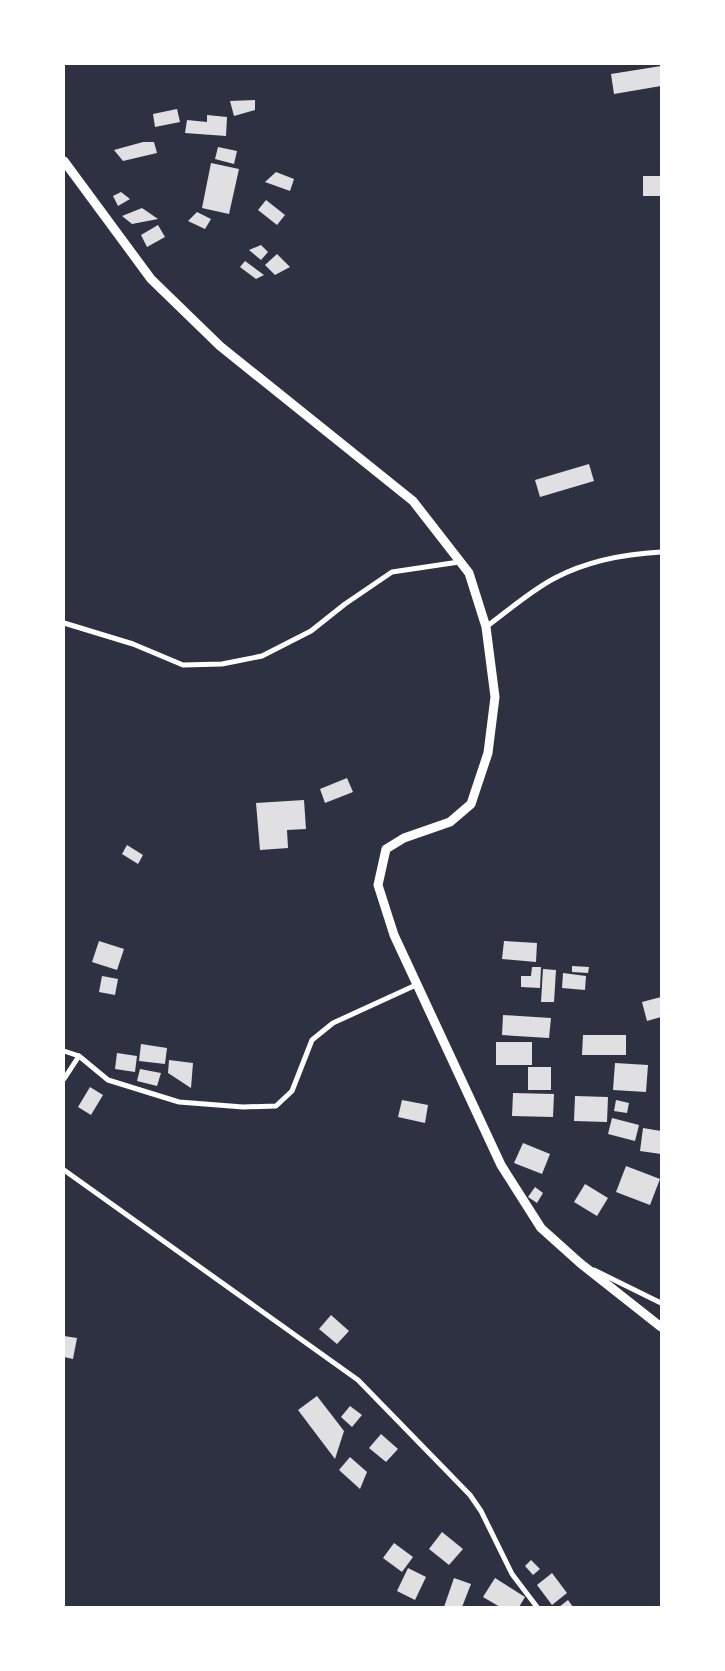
<svg xmlns="http://www.w3.org/2000/svg" width="725" height="1671" font-family="Barlow,sans-serif">
<style>
.building{fill:#e0e0e3}
.lines{fill:none;stroke-linecap:round;stroke-linejoin:round}
.minor{stroke:#fff;stroke-width:5}
.tertiary{stroke:#fff;stroke-width:9}
</style>
<rect width="100%" height="100%" fill="#2d3142"/>
<g class="building">
<polygon points="661,66 661,86 614,94 611,74"/>
<polygon points="255,100 255,110 234,116 230,101"/>
<polygon points="177,109 180,122 155,127 153,114"/>
<polygon points="207,115 227,117 226,136 185,133 187,120 207,122"/>
<polygon points="143,142 154,142 157,153 123,161 114,150"/>
<polygon points="218,147 237,151 234,164 215,159"/>
<polygon points="211,163 239,169 229,214 202,208"/>
<polygon points="276,172 294,179 290,191 265,182"/>
<rect x="643" y="176" width="18" height="20"/>
<polygon points="121,192 130,199 118,206 113,196"/>
<polygon points="266,200 285,215 277,225 258,210"/>
<polygon points="142,208 158,219 132,224 122,216"/>
<polygon points="197,212 211,219 205,229 188,221"/>
<polygon points="158,225 165,237 147,247 141,235"/>
<polygon points="261,245 268,252 261,260 249,250"/>
<polygon points="277,254 290,267 275,275 265,265"/>
<polygon points="245,261 264,275 256,279 240,267"/>
<polygon points="589,464 594,481 540,497 535,480"/>
<polygon points="347,778 353,792 325,803 320,789"/>
<polygon points="304,800 306,829 287,830 288,848 260,850 256,803"/>
<polygon points="127,845 143,855 138,864 122,854"/>
<polygon points="99,941 124,949 117,970 92,962"/>
<polygon points="504,941 537,943 536,962 502,959"/>
<polygon points="572,966 589,967 588,973 572,972"/>
<polygon points="532,967 541,967 540,988 521,987 521,976 531,976"/>
<polygon points="543,969 556,970 554,1002 541,1002"/>
<polygon points="563,973 586,976 585,990 562,988"/>
<polygon points="102,976 118,979 115,995 99,992"/>
<polygon points="661,997 661,1017 647,1021 642,1002"/>
<polygon points="503,1015 551,1018 549,1038 502,1035"/>
<polygon points="583,1035 626,1035 626,1055 582,1055"/>
<rect x="496" y="1042" width="36" height="23"/>
<polygon points="141,1044 167,1048 165,1064 139,1061"/>
<polygon points="117,1053 137,1056 135,1072 115,1069"/>
<polygon points="169,1060 193,1063 191,1088 168,1073"/>
<polygon points="615,1063 648,1065 646,1092 613,1090"/>
<rect x="528" y="1067" width="23" height="23"/>
<polygon points="140,1069 161,1073 157,1086 137,1081"/>
<polygon points="90,1087 103,1095 91,1115 78,1107"/>
<polygon points="513,1093 554,1094 553,1117 512,1116"/>
<polygon points="575,1096 608,1097 607,1122 574,1121"/>
<polygon points="402,1100 428,1105 425,1123 398,1117"/>
<polygon points="616,1100 629,1103 627,1113 614,1111"/>
<polygon points="612,1118 639,1125 635,1141 608,1134"/>
<polygon points="643,1128 661,1131 661,1154 640,1151"/>
<polygon points="523,1143 550,1154 542,1174 514,1163"/>
<polygon points="626,1166 660,1179 650,1205 616,1192"/>
<polygon points="585,1184 608,1198 597,1216 574,1202"/>
<polygon points="535,1187 543,1193 537,1203 528,1197"/>
<polygon points="331,1315 349,1331 337,1344 319,1329"/>
<polygon points="64,1336 77,1338 73,1359 64,1357"/>
<polygon points="317,1396 344,1431 335,1459 298,1410"/>
<polygon points="350,1406 362,1415 352,1427 341,1417"/>
<polygon points="381,1434 398,1449 386,1462 369,1448"/>
<polygon points="350,1457 367,1472 360,1489 339,1470"/>
<polygon points="442,1532 463,1549 449,1565 429,1549"/>
<polygon points="394,1543 413,1557 402,1572 383,1558"/>
<polygon points="531,1560 540,1569 533,1575 525,1566"/>
<polygon points="408,1568 426,1577 415,1600 397,1591"/>
<polygon points="552,1573 567,1593 552,1605 537,1585"/>
<polygon points="454,1578 471,1584 462,1607 444,1607"/>
<polygon points="495,1578 525,1597 519,1607 500,1607 483,1597"/>
<polygon points="568,1600 573,1607 559,1607"/>
</g>
<g class="lines">
<g class="minor">
<polyline points="64,623 133,644 183,665 222,664 262,656 311,631 345,604 392,572 459,562"/>
<path d="M486,627C508,611 530,591 555,578C587,561 625,554 661,552"/>
<polyline points="64,1051 79,1056"/>
<polyline points="64,1079 79,1056 108,1080 179,1102 243,1107 276,1106 292,1091 312,1040 333,1023 416,985"/>
<polyline points="64,1170 358,1380 470,1495 481,1511 512,1574 537,1607"/>
<polyline points="594,1270 661,1303"/>
</g>
<polyline class="tertiary" points="64,161 151,279 220,346 413,501 469,573 486,627 495,697 488,753 471,804 450,822 404,838 386,849 378,885 394,935 501,1165 541,1228 580,1263 661,1327"/>
</g>
<rect width="725" height="1671" fill="none" stroke="#ffffff" stroke-width="130"/>
</svg>
